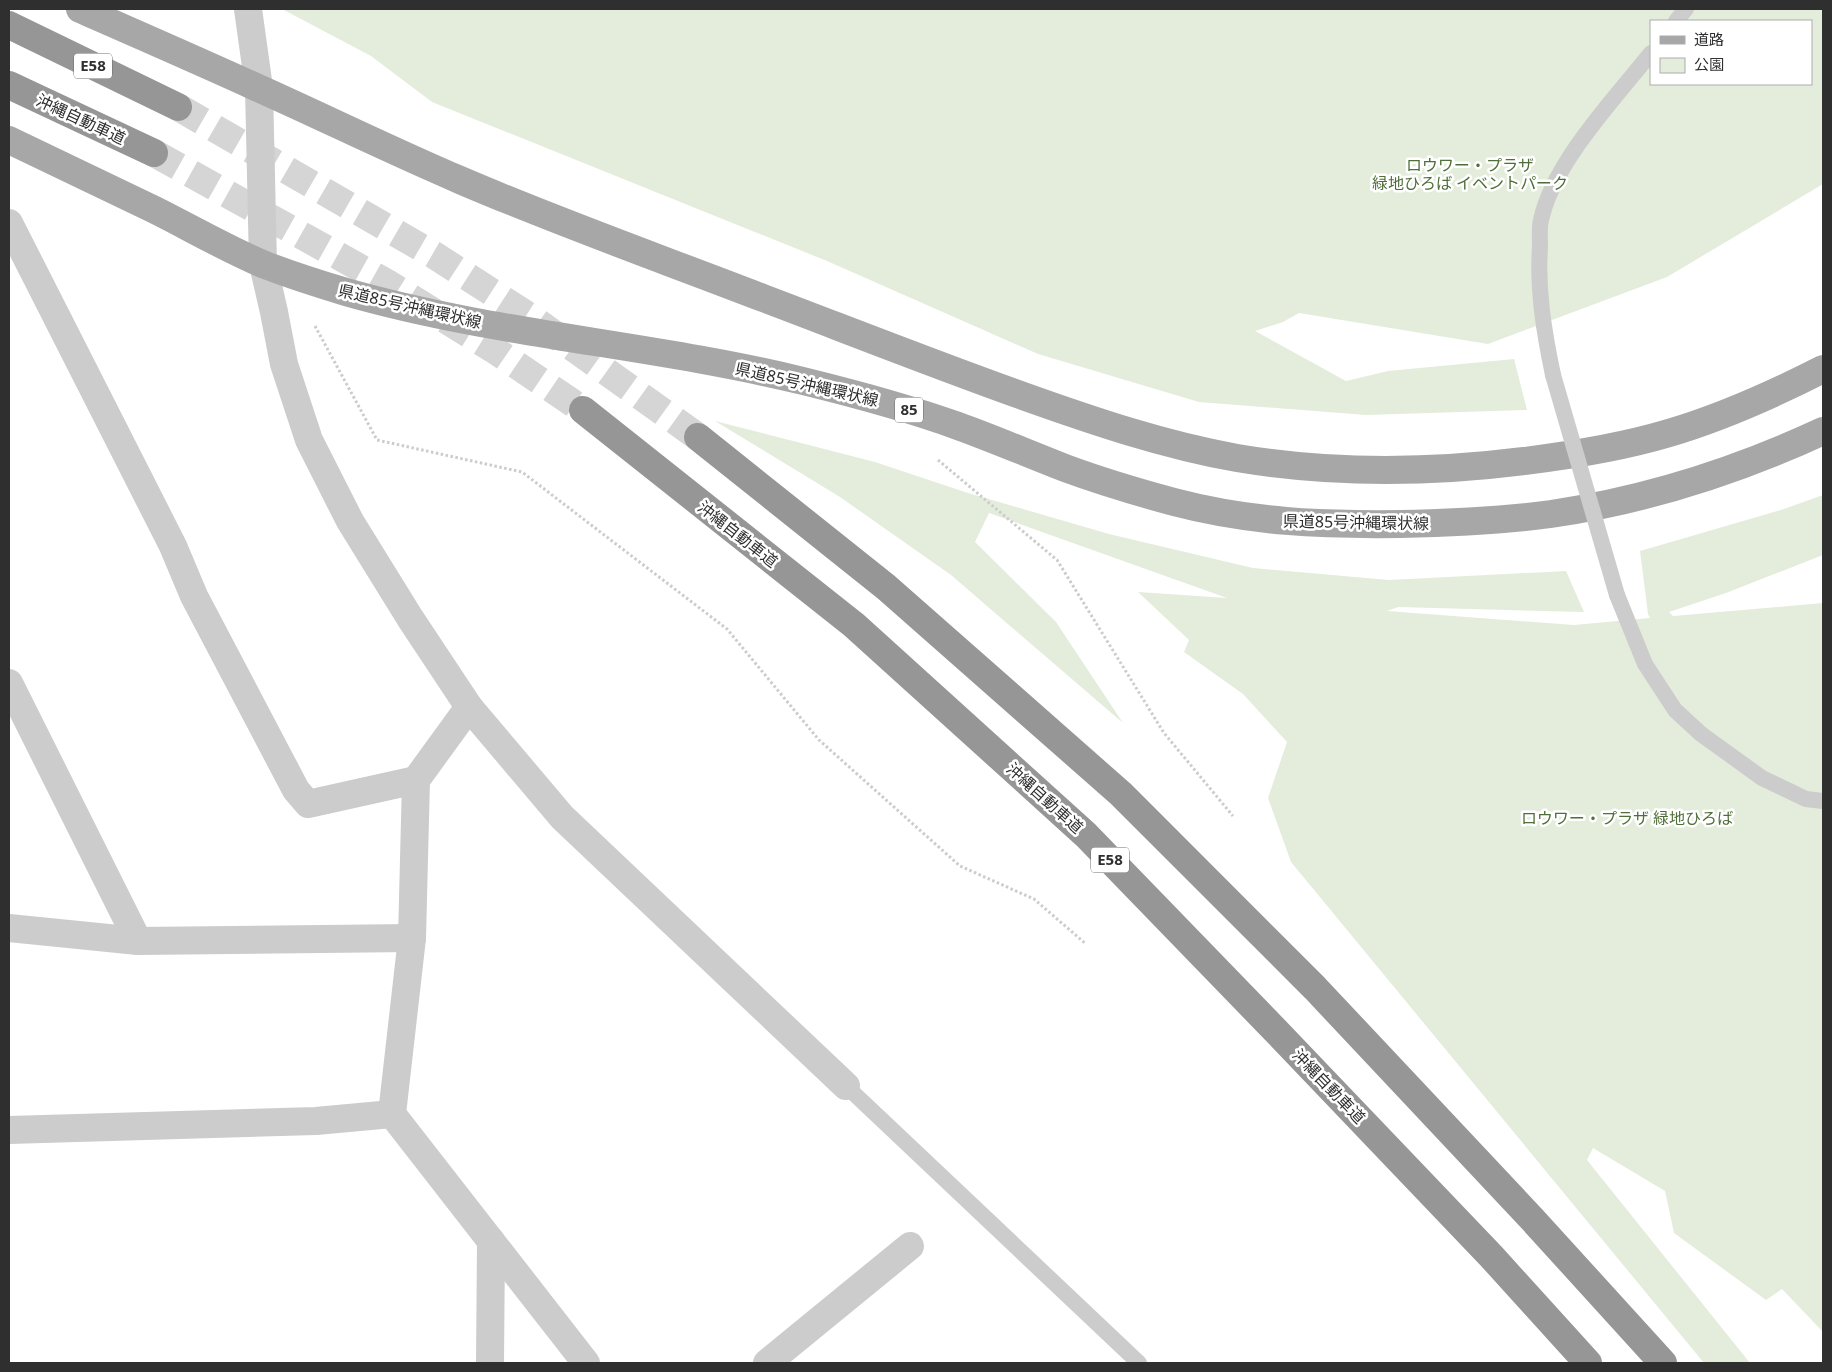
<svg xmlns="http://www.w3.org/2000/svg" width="1832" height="1372" font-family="'Noto Sans','Noto Sans JP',sans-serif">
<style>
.green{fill:#e4eddc;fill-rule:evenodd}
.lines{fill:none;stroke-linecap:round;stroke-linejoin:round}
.highway-tunnel{stroke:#d5d5d5;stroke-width:28;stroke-dasharray:28 14;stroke-linecap:butt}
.path{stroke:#ccc;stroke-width:3;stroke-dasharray:2.5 2.5;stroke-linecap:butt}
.lane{stroke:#ccc;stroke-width:16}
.street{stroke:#ccc;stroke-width:28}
.primary{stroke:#a7a7a7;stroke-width:28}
.highway{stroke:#969696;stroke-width:28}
.lane-bridge{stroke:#ccc;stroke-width:16}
.labels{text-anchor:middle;stroke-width:5;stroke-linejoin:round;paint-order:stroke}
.shield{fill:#fff;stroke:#6d6d6d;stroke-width:1}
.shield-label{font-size:15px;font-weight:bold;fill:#2f2f2f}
.street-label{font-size:16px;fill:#2f2f2f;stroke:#fff}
.park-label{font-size:16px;fill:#506e39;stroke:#fff}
</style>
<rect width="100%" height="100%" fill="#fff"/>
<g class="green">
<path d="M282,9H1823V184L1667,277L1488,344L1299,313L1283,322L1255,331L1346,381L1388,371L1514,359L1527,410L1366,415L1199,402L1038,354L827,261L432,102L371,56ZM1651,21H1811V84H1651Z"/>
<polygon points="715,421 875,462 968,493 1109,534 1253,568 1389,580 1566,571 1584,612 1398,607 1387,611 1574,625 1650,618 1648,614 1640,551 1784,509 1823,495 1823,555 1726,593 1669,612 1673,616 1823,603 1823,1332 1782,1289 1766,1300 1674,1233 1665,1191 1593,1148 1587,1160 1750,1363 1704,1363 1291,862 1268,798 1287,742 1243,694 1184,652 1189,640 1138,592 1227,598 989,513 975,542 1056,622 1123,723 951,575 840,497"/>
</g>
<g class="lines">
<g class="highway-tunnel">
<polyline points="178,107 434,255 533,319 698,437"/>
<polyline points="154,153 387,283 493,349 583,410"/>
</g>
<g class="path">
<polyline points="315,326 377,440 522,472 727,629 819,740 960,866 1034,899 1086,944"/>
<polyline points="938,460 1057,560 1164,733 1233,816"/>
</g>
<g class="lane">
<polyline points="1676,21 1686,9"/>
<path d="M1553,375C1544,332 1537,290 1540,247C1540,238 1539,228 1541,220C1553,163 1615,98 1651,53"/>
<polyline points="1617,595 1645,664 1675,710 1701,734 1762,778 1806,799 1823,801"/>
<polyline points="846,1086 1139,1363"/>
</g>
<g class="street">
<polyline points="248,9 259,88 263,264 274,312 284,364 309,440 350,521 410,618 469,707 562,817 846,1086"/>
<polyline points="9,223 173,546 194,596 296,790 308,804 416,780 412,938 392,1114 586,1363"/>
<polyline points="9,683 138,941"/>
<polyline points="416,780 469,707"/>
<polyline points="9,928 138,941 412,938"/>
<polyline points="9,1130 316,1121 392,1114"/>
<polyline points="490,1363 491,1241"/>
<polyline points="767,1363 910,1246"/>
</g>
<g class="primary">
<path d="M80,9C139,35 199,61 258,88C325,118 392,151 460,180C560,223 662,259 763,298C850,331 936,365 1023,396C1093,421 1164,445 1237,458C1332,474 1429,473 1524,461C1573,455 1622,447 1669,433C1723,417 1774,394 1823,369"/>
<path d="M9,140C57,163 106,186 155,210C191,228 227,249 265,265C291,275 319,284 346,292C496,335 652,344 803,381C856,394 908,408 958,426C994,439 1029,454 1065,468C1100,481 1137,492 1174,502C1250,522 1321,525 1400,524C1450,523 1501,521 1551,514C1646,500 1737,471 1823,431"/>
</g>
<g class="highway">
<polyline points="9,25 178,107"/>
<polyline points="9,85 154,153"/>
<polyline points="583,410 854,625 1086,835 1275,1030 1491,1256 1588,1363"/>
<polyline points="698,437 886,587 1121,794 1315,988 1533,1220 1663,1363"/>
</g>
<polyline class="lane-bridge" points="1553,375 1617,595"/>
</g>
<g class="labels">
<g class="shield">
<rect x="74" y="53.5" width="38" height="25" rx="4"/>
<rect x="895" y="397.5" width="28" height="25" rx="4"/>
<rect x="1091" y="847.5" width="38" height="25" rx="4"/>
</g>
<g class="shield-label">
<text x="93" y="71">E58</text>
<text x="909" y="415">85</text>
<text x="1110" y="865">E58</text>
</g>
<g class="street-label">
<text transform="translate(81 119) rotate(25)" y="6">沖縄自動車道</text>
<text transform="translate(410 306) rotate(13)" y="6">県道85号沖縄環状線</text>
<text transform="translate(807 384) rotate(13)" y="6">県道85号沖縄環状線</text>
<text transform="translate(1356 522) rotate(1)" y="6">県道85号沖縄環状線</text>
<text transform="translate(738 534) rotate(38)" y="6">沖縄自動車道</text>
<text transform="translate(1045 798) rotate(42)" y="6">沖縄自動車道</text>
<text transform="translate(1329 1086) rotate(46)" y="6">沖縄自動車道</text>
</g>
<g class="park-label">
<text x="1470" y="171">ロウワー・プラザ<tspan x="1470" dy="18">緑地ひろば イベントパーク</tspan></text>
<text x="1627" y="824">ロウワー・プラザ 緑地ひろば</text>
</g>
</g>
<rect width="1832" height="1372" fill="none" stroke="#2f2f2f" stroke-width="20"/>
<rect x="1650" y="20" width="162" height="65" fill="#ffffff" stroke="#acacac"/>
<rect x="1660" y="36" width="25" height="8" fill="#a7a7a7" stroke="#acacac"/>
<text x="1694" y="45" font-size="15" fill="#2f2f2f">道路</text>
<rect x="1660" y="58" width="25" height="15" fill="#e4eddc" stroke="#acacac"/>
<text x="1694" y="70" font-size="15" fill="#2f2f2f">公園</text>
</svg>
